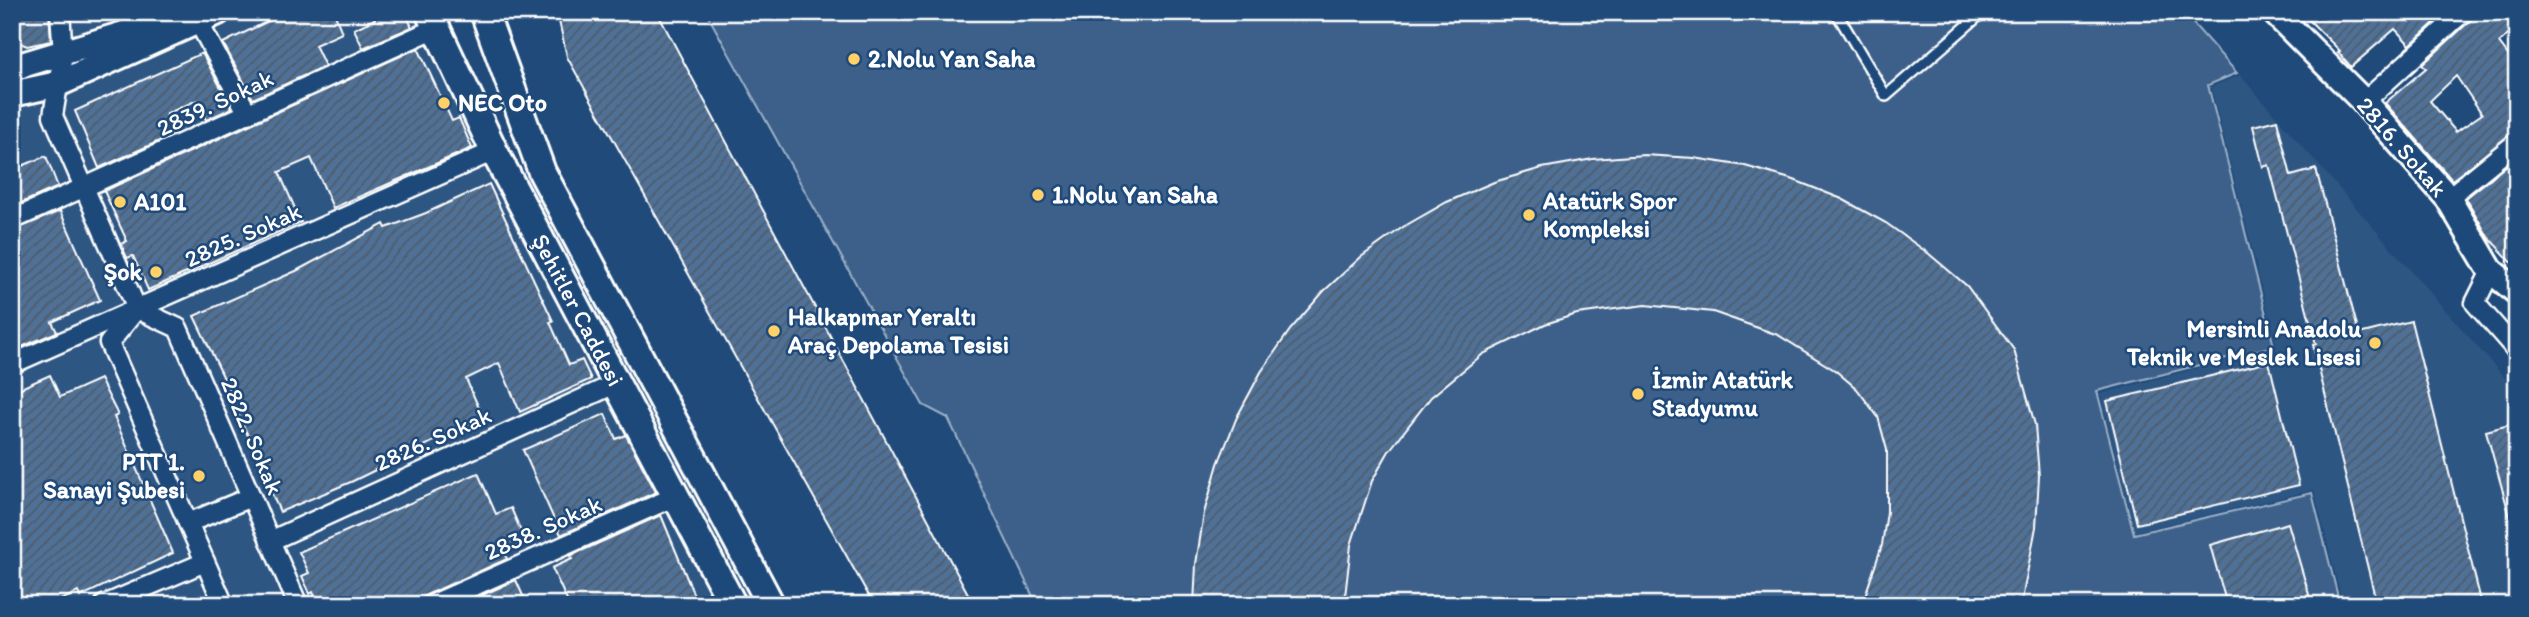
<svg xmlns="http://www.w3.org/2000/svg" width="2529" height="617" font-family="Itim,sans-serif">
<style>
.built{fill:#2e5683}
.park{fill:#3c618b;stroke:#9eb0c5;stroke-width:2}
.building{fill:url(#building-hatch);stroke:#fff;stroke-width:2;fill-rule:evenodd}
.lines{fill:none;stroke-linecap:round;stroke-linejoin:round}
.lane-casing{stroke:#fff;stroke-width:14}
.street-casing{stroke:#fff;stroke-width:23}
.secondary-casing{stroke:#fff;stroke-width:30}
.primary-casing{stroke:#fff;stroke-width:32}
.lane{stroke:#1f4a7a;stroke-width:9}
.street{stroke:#1f4a7a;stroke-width:18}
.secondary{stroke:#1f4a7a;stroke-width:24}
.primary{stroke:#1f4a7a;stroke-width:26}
.poi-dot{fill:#ffd166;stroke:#1f4a7a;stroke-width:2.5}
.labels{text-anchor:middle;stroke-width:5;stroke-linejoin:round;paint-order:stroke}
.poi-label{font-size:24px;font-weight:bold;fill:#fff;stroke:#1f4a7a;text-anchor:start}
.street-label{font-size:24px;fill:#fff;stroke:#1f4a7a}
</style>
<defs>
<pattern id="building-hatch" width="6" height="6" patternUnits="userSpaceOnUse" patternTransform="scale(1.75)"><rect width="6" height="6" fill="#507197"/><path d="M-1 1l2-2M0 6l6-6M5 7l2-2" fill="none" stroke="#4e5b6a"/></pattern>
</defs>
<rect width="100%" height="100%" fill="#1f4a7a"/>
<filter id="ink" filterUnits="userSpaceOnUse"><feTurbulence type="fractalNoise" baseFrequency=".0143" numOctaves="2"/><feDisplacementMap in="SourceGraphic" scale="14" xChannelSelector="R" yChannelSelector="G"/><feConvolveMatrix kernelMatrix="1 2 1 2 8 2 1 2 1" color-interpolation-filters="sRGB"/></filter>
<g filter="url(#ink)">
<g class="built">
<polygon points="12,12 414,12 744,605 12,605"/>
<polygon points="2240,75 2517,392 2517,605 2343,605 2314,490 2135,532 2100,394 2277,347 2211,87"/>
</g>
<polygon class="park" points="706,12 2183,12 2237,73 2208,85 2274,346 2097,391 2134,534 2312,493 2340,605 1037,605 948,418 923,405"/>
<g class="building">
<polygon points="13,12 49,12 51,41 27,46 20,43"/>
<polygon points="287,12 334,12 342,33 315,45 325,66 253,99 223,43"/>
<polygon points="372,12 405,12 412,27 363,48 354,29 375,19"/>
<polygon points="557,12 657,12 974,605 874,605 567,57"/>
<polygon points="2301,12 2446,12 2410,45 2395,29 2351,67 2338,52 2340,51"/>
<path d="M2474,12H2517V25L2499,43L2517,67V131L2452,180L2385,103L2426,68L2422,65L2471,20ZM2456,76L2482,114L2456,132L2430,101Z"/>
<polygon points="418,48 452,121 459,118 472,148 333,208 311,158 279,172 301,222 148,290 133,256 127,258 121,244 127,241 104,191"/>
<polygon points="202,53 232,108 206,120 197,100 166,114 175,134 99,168 75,111"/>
<polygon points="2277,120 2291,176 2316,169 2359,334 2411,321 2482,605 2377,605 2313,345 2316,344 2269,165 2263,167 2253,126"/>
<polygon points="1644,155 1694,158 1745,166 1794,180 1842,199 1886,223 1928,253 1967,286 2014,350 2035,425 2039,476 2036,527 2021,605 1862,605 1882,545 1887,512 1887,450 1878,417 1857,389 1836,371 1778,335 1713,312 1645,305 1577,314 1545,324 1483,354 1431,397 1389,451 1372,481 1351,545 1344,605 1194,605 1196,564 1204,513 1218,464 1237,417 1261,372 1290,330 1324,291 1361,257 1403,227 1447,202 1494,182 1542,168 1593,159"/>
<polygon points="46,156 58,187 12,207 12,170"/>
<polygon points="2517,157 2517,268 2488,237 2466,198"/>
<polygon points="489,184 553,321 550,322 569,365 582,360 591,379 520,412 499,363 466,379 483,417 353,481 280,512 262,472 265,471 228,394 231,393 194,316 296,271 384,224 386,228 426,213"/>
<polygon points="60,211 100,300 52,322 57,332 12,351 12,231"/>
<polygon points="2269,362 2299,485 2137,524 2107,401"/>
<polygon points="50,375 60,397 100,379 118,415 114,417 173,553 80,597 78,592 50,605 12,605 12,392"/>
<polygon points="605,414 616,439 626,435 656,492 561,535 523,450"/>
<polygon points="2517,423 2517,524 2512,524 2486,431"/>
<polygon points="478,473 496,514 511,508 526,543 508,551 505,554 507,559 426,595 420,605 318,605 313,592 310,594 302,576 309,573 299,552"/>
<polygon points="661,515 698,605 569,605 552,568 572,559 570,556"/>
<polygon points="2288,523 2312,605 2227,605 2210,545"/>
<polygon points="516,580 527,605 460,605"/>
</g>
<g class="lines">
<defs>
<polyline id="lane" points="1836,12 1886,96 1983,12"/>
<g id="street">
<polyline points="60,12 63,54 53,116 137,309 178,328 298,605"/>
<polyline points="193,12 248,114"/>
<polyline points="2364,102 2463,12"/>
<polyline points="2448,198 2517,142"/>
<polyline points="12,220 436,28"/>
<polyline points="2491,271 2475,303 2517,351"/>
<polyline points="135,311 109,343 224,605"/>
<polyline points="12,364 494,151"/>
<polyline points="188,523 251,497"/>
<polyline points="270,541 617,383"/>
<polyline points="104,605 205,562"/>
<polyline points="431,605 676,496"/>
</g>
<g id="secondary">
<polyline points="2274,12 2364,102 2448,198 2491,271 2517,292"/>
<polyline points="12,68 124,34 167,12"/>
<polyline points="12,94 58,84 218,12"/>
</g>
<g id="primary">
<polyline points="429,12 494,151 733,605"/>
<polyline points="484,12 542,172 771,605"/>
</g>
</defs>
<use href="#lane" class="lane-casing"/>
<use href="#street" class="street-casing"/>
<use href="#secondary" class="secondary-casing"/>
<use href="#primary" class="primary-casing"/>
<use href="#lane" class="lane"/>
<use href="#street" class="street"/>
<use href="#secondary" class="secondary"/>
<use href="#primary" class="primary"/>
</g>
</g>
<g class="poi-dot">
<circle cx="854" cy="59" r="7"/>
<circle cx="444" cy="103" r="7"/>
<circle cx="1038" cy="195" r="7"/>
<circle cx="120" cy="202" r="7"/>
<circle cx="1529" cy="215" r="7"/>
<circle cx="156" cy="272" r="7"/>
<circle cx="774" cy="331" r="7"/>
<circle cx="2375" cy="343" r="7"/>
<circle cx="1638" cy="394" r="7"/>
<circle cx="199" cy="476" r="7"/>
</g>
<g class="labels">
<g class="poi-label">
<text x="868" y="67">2.Nolu Yan Saha</text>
<text x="458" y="111">NEC Oto</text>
<text x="1052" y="203">1.Nolu Yan Saha</text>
<text x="1543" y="209">Atatürk Spor<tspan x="1543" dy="28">Kompleksi</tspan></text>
<text x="134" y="210">A101</text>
<text x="142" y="280" text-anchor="end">Şok</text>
<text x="788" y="325">Halkapınar Yeraltı<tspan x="788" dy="28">Araç Depolama Tesisi</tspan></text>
<text x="2361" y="337" text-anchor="end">Mersinli Anadolu<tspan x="2361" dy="28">Teknik ve Meslek Lisesi</tspan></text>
<text x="1652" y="388">İzmir Atatürk<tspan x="1652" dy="28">Stadyumu</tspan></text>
<text x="185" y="470" text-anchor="end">PTT 1.<tspan x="185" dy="28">Sanayi Şubesi</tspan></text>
</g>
<g class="street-label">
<text transform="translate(215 103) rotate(-25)" y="8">2839. Sokak</text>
<text transform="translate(2402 147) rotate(49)" y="8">2816. Sokak</text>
<text transform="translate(243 235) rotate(-24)" y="8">2825. Sokak</text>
<text transform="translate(578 310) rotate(62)" y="8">Şehitler Caddesi</text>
<text transform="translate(252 436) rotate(67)" y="8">2822. Sokak</text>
<text transform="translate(433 439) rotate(-24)" y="8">2826. Sokak</text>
<text transform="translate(543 528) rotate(-24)" y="8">2838. Sokak</text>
</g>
</g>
<rect width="2529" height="617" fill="none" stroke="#1f4a7a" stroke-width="42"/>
<rect x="21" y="21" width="2487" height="575" fill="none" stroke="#fff" stroke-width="2.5" filter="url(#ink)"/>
</svg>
